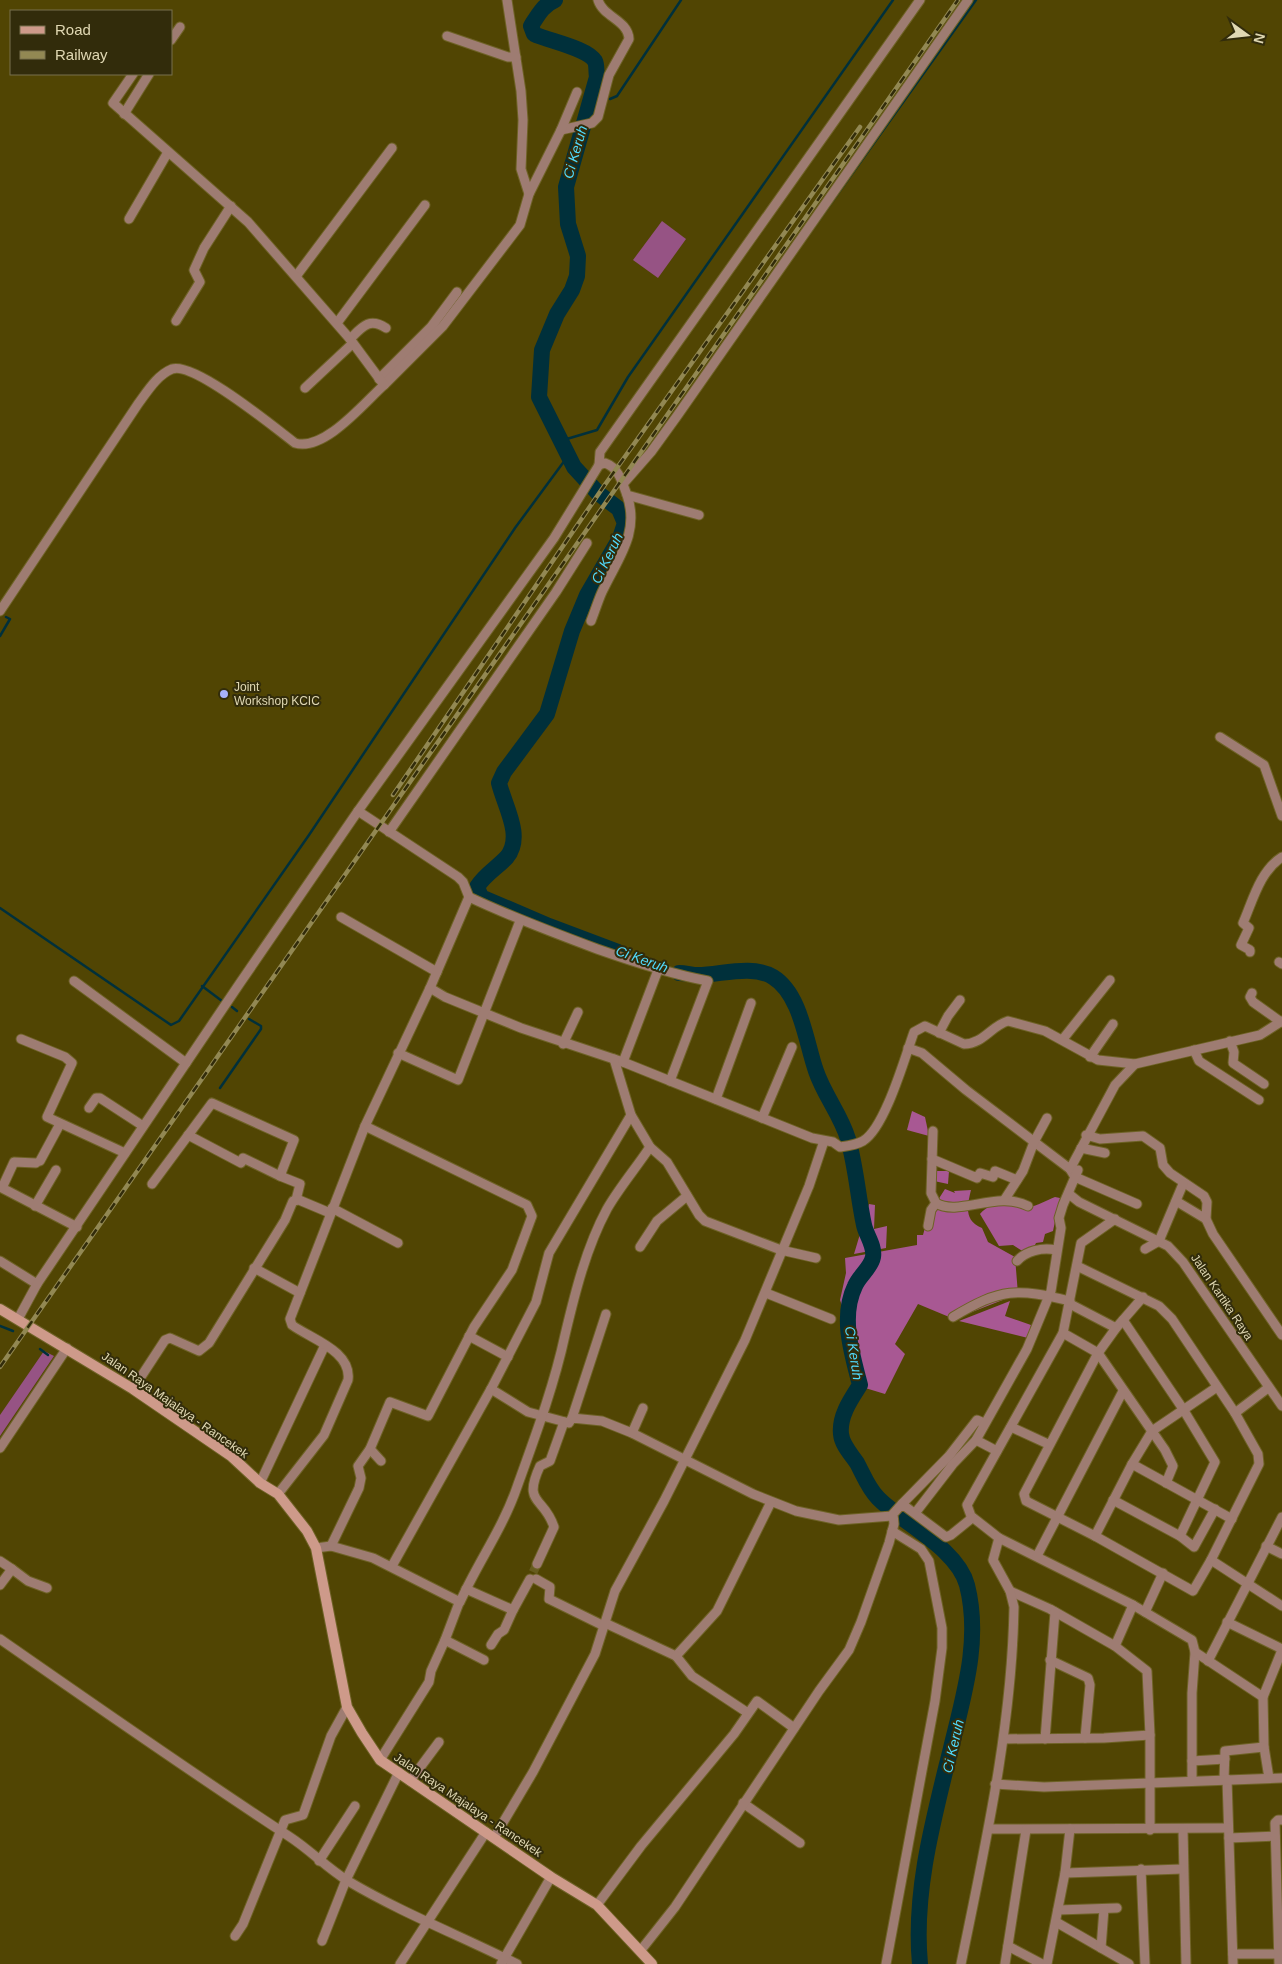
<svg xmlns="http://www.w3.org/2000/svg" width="1282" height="1964" font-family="Arial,sans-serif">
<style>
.green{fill:#965384}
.forest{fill:#a85893}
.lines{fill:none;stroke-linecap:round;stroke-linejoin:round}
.stream{stroke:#00303b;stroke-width:2.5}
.river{stroke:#00303b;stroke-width:16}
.minor-tunnel{stroke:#665b1d;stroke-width:9;stroke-dasharray:9 4.5;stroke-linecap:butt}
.minor-casing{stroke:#6e6226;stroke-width:11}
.secondary-casing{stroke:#6e6226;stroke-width:12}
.minor{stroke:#9e7c72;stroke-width:9}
.secondary{stroke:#ce9a8a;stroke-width:10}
.rail-casing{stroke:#928853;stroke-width:4.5}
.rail{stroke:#322c0b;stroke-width:2.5;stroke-dasharray:8;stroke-linecap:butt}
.poi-dot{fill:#a7b1fc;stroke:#322c0b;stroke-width:2}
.labels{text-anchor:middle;stroke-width:4;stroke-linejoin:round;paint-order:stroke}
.poi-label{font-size:12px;fill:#e0d8b3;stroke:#322c0b;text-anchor:start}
.street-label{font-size:12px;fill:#e0d8b3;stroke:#322c0b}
.water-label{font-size:14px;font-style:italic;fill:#50dafd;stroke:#322c0b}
</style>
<rect width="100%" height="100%" fill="#514503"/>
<g class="green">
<polygon points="662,221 686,239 658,278 633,260"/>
<polygon points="44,1351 54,1356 0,1436 0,1415"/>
</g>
<g class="forest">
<polygon points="912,1111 925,1117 929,1136 907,1130"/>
<polygon points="936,1171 949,1171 948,1184 934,1181"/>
<path d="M945,1189L955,1193L954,1191L971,1190C967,1206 964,1221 982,1228L988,1242L1015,1257L1018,1294L954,1319L918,1304L895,1344L905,1354L885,1394L852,1384L849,1326L840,1300L846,1273L845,1258L917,1245V1235H923L932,1201L938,1200Z"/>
<path d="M1055,1197L1060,1198L1053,1231L1045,1234L1043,1242L1036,1243L1032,1251L1024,1252L1013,1245L999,1246L980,1214C996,1196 1012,1209 1029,1207C1037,1206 1047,1200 1055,1197Z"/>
<polygon points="869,1204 875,1205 874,1229 887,1226 886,1248 854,1254"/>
<polygon points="1010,1301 1005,1316 1031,1325 1028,1338 959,1321"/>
</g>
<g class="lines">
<g class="stream">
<polyline points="591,97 598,98"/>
<polyline points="610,99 617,96 681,0"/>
<polyline points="804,241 976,0"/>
<polyline points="560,441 597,430 628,377 893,0"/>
<polyline points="0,636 10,619 6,617"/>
<polyline points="0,908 171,1025 179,1021 309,835 515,528 568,456"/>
<polyline points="202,986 222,1001"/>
<polyline points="232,1007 237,1011"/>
<polyline points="220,1088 261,1029 261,1026 249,1019"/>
<polyline points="0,1326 13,1331"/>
<polyline points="40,1349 48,1355"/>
</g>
<g class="river">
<path d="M555,0C543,5 538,15 531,26L534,34C549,41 587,48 595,61C597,65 596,72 597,77L566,187L568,224L578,256L577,276L572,290L557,314L542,350L539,397L574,467L598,493L619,509L625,523L620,538L587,595L572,631L547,714L504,772L499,783C504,805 524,836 507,857C497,868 485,874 477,887L481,897L549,926L618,952"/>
<path d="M679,973C686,973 692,975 698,975C721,975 751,964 773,977C801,994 806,1043 816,1071C824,1095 841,1115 848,1139C856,1167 858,1197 864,1225C866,1235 875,1246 873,1257C871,1268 859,1276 855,1286C840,1317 852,1354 860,1385C851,1399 839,1416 841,1434C842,1445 851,1454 857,1463C864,1476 868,1488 878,1498C902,1523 957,1548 967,1585C981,1640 964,1694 951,1748C934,1817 913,1892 920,1964"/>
</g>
<polyline class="minor-tunnel" points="536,1579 530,1579 537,1564"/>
<defs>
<g id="minor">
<polyline points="507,0 521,91 523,120 521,169 529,194"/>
<polyline points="447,36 508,57 516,57"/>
<polyline points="171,40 180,27"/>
<polyline points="124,114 149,74"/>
<path d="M561,130L592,123L598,117L609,75L629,39C628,20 603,17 598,0"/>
<polyline points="129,219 168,152"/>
<polyline points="297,275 392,148"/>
<polyline points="176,321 200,282 194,270 204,248 231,206"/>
<polyline points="337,323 425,205"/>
<path d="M350,339C362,327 369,317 386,328"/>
<polyline points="379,379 431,327 457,292"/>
<polyline points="384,385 443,326 520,225 529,194 561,130 577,92"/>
<polyline points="305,388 352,344"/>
<polyline points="599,465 600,452 920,0"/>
<polyline points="623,484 651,452 677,416 968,0"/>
<path d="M0,611L138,404C147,392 157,375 172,369C194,361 275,428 295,443C324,452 364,403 384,385L350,339L248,222L113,103L133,74"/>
<path d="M591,621C595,611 598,601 602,592C618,558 640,533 627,495"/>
<polyline points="1220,737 1264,765 1282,816"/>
<polyline points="389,832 556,592 587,543"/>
<path d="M469,897C511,917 554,933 597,949C634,962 670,974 708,981L670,1081"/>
<polyline points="341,917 437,972"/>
<path d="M1250,952V950L1241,945L1249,928L1243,923C1253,900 1260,871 1282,857"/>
<polyline points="1279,962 1282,964"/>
<polyline points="74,981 186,1063"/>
<path d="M430,988L445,997L521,1028L623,1062L812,1138L833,1142L840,1147C847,1146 856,1145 863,1141C885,1128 905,1057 914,1032L925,1026L964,1044C983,1044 991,1026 1008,1021L1045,1031L1098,1060L1135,1064L1260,1035L1282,1021"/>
<polyline points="1252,993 1250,997 1253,1002 1281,1022"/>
<polyline points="939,1033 948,1016 960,1000"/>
<polyline points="21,1039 65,1057 72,1063 47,1117 125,1153"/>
<polyline points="1063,1039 1110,980"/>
<polyline points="1230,1041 1234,1052 1233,1063 1264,1084"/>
<polyline points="563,1044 578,1012"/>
<polyline points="908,1048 922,1053 966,1090 1070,1169 1075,1177 1137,1204"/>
<polyline points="1194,1050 1199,1061 1259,1100"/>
<polyline points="398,1053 458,1080 520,921"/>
<polyline points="1090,1057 1113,1024"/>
<polyline points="614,1059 631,1115 650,1147 667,1162 699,1215 705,1221 781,1250 816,1258"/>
<polyline points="623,1062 658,970"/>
<polyline points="716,1099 751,1003"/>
<polyline points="89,1108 96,1098 100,1098 143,1126"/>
<polyline points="762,1118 792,1047"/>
<path d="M933,1131L931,1193L936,1203C958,1217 998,1190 1028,1206"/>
<polyline points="188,1135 241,1163 243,1158 280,1176"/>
<polyline points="1086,1135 1100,1139 1143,1136 1160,1148 1163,1165 1170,1173 1204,1196 1207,1202 1206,1219 1213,1234 1282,1335"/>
<polyline points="1081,1148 1105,1153"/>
<polyline points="932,1159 977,1178 980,1173 993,1177 995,1171 1017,1180"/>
<polyline points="40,1161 60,1124"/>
<polyline points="36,1163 14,1162 2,1188 77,1227"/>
<polyline points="1070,1169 1115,1085 1135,1064"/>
<polyline points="152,1184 212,1103 294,1140 280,1176 300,1184 296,1200"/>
<polyline points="1069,1194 1079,1202 1168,1246 1183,1262 1282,1406"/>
<polyline points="1005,1199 1023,1171 1034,1142 1047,1118"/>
<polyline points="1176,1201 1206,1219"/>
<polyline points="35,1206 56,1170"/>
<polyline points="332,1208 398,1243"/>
<polyline points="1115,1219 1081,1243 1063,1333 967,1505 971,1516 999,1538 1133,1605 1192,1640 1195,1652 1192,1693 1192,1781"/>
<polyline points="928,1226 931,1210 936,1203"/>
<polyline points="640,1247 657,1221 687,1196"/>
<polyline points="1145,1249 1159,1241 1183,1184"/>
<polyline points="0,1261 37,1284"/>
<path d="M1017,1261C1026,1251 1042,1247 1056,1250"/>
<polyline points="1077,1266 1159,1306 1172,1319 1235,1413"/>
<polyline points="254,1268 300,1293"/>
<polyline points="766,1293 831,1319"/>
<polyline points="1143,1297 1116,1328 1098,1353 1024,1494 1026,1501 1095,1536 1193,1591 1211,1560 1259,1464 1258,1454 1235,1413 1268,1388"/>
<polyline points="1070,1304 1116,1328"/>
<path d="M953,1317C1001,1288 1017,1288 1070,1301"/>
<path d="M18,1319L37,1284L240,983L358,811L554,538L599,465L605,463C619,468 622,482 627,495L699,515"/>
<polyline points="1123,1320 1183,1409 1215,1462 1180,1536"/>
<polyline points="1063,1333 1098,1353 1165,1450 1173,1466 1166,1483"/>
<polyline points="469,1336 508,1357"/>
<polyline points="133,1389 165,1340 170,1338 199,1351 209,1343 285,1220 293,1201 299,1200 330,1213"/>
<polyline points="491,1389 528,1412 569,1423 572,1418 602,1421 632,1433 753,1494 796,1511 839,1520 892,1516"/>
<polyline points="572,1418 606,1314"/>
<polyline points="1011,1427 1048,1444"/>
<polyline points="632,1433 643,1408"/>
<polyline points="976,1440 997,1451"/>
<polyline points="0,1448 67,1348"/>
<polyline points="370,1449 381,1461"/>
<polyline points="1132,1464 1232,1519"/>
<polyline points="260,1483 325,1345"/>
<path d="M278,1494L324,1435L348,1380C352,1351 311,1339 292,1325L290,1319L365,1126L430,988L469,897L463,882L458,877L358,811"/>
<polyline points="1113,1500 1180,1536 1194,1547 1215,1509"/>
<polyline points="902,1504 949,1456 977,1420 984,1423"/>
<polyline points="916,1512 953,1464 976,1440 1027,1349 1051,1291 1061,1228 1059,1218 1063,1205 1078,1170"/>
<polyline points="1095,1536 1132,1464 1152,1431 1217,1387"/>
<polyline points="331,1546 359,1488 361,1478 358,1466 370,1449 390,1402 428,1416 474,1327 512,1270 532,1216 527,1205 365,1126"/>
<polyline points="1266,1546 1282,1554"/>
<path d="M316,1548L331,1546L373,1558L460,1602C478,1562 503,1528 517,1487C535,1437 554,1386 565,1335C575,1293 586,1248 607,1209C619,1188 636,1168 650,1147"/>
<polyline points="1037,1556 1123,1391"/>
<polyline points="1211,1560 1282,1606"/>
<polyline points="0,1561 12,1569"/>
<path d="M537,1564L554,1527C544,1496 522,1505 540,1466L550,1461L564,1422"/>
<polyline points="392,1566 491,1389 536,1302 549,1253 631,1115"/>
<polyline points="536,1579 550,1587 549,1599 604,1626"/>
<polyline points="0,1585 12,1569 28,1581 47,1588"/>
<polyline points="466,1589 513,1610 504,1630 498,1634 491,1645"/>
<polyline points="1010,1591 1050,1609 1115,1646 1147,1671 1150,1735 1150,1830"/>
<polyline points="513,1610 530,1579"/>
<polyline points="1145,1612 1163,1573"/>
<polyline points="1227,1622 1282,1649"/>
<polyline points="605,1623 676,1656 717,1611 771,1502"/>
<path d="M0,1639C96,1706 192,1773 290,1837C310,1850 327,1868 348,1881C402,1913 461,1936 517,1964"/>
<polyline points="445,1640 459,1603"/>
<polyline points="1115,1646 1133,1605"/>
<polyline points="1195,1652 1263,1697"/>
<polyline points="676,1656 692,1676 748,1713"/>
<polyline points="1050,1660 1088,1678 1090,1685 1085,1738"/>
<polyline points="1208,1661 1282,1517"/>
<polyline points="1004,1739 1104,1738 1150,1735"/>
<polyline points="1045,1739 1055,1612"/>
<polyline points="380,1760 429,1682 431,1671 445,1640 484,1660"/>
<polyline points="1192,1761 1225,1759"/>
<polyline points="1269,1778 1264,1747 1263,1697 1282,1650"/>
<polyline points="1224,1779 1225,1751 1264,1747"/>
<polyline points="1227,1779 1233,1964"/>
<polyline points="410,1781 439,1742"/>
<polyline points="995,1784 1044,1787 1282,1778"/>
<polyline points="743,1803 800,1843"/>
<polyline points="989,1829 1228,1828"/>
<polyline points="1183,1829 1186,1964"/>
<polyline points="495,1836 533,1772 595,1654 615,1591 664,1501 745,1340 809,1186 824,1141"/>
<polyline points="1229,1838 1275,1836"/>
<polyline points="319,1861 355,1806"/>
<polyline points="1141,1869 1145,1964"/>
<polyline points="1065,1873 1183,1869"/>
<polyline points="597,1905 641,1846 734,1734 757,1701 794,1728"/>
<polyline points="1058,1910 1117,1908"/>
<polyline points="1056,1922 1129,1964"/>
<polyline points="235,1936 243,1924 285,1820 303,1815 331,1736 347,1707"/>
<polyline points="322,1941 346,1880 399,1772"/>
<polyline points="1008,1946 1042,1964"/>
<polyline points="1101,1948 1104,1909"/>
<polyline points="641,1950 675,1907 819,1691 849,1650 861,1622 889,1543 894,1524 893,1514 902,1504 946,1537 951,1535 972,1518"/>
<polyline points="1233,1954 1278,1954"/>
<polyline points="400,1964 486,1832"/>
<polyline points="501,1964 551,1877"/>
<polyline points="886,1964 935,1701 942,1648 942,1628 929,1561 921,1549 892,1531"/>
<path d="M961,1964C985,1846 1012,1727 1014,1607L1010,1591L993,1560L999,1538"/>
<polyline points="1005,1964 1026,1830"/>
<polyline points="1047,1964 1065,1873 1070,1829"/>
<polyline points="1279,1964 1275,1823 1278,1820 1282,1820"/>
</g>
<polyline id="secondary" points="0,1309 133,1389 231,1456 260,1483 278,1494 307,1531 316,1548 347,1707 362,1733 380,1760 551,1877 597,1905 652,1964"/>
</defs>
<use href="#minor" class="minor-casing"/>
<use href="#secondary" class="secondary-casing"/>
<use href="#minor" class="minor"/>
<use href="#secondary" class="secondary"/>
<defs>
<g id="rail">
<polyline points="393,795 604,486 860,127"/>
<polyline points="0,1367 958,0"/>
</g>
</defs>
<use href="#rail" class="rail-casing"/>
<use href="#rail" class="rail"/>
</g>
<circle class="poi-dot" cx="224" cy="694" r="5"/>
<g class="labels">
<g class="poi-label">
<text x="234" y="691">Joint<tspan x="234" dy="14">Workshop KCIC</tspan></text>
</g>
<g class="street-label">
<text transform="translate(1222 1297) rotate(56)" y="4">Jalan Kartika Raya</text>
<text transform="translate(175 1405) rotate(35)" y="4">Jalan Raya Majalaya - Rancekek</text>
<text transform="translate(468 1805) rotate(34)" y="4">Jalan Raya Majalaya - Rancekek</text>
</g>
<g class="water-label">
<text transform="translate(575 152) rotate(-74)" y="5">Ci Keruh</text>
<text transform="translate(607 558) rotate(-64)" y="5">Ci Keruh</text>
<text transform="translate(642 959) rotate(20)" y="5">Ci Keruh</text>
<text transform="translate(854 1353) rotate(81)" y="5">Ci Keruh</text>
<text transform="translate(953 1746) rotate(-77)" y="5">Ci Keruh</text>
</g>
</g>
<rect x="10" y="10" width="162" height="65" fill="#322c0b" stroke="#78714e"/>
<rect x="20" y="26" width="25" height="8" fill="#ce9a8a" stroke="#78714e"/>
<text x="55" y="35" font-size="15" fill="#e0d8b3">Road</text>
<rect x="20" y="51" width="25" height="8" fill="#928853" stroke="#78714e"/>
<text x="55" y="60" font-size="15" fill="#e0d8b3">Railway</text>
<g transform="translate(1247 35) rotate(105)" stroke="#322c0b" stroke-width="4" paint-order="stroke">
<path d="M0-4L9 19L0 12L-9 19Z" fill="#e0d8b3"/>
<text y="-8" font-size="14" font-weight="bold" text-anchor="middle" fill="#e0d8b3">N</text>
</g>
</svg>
